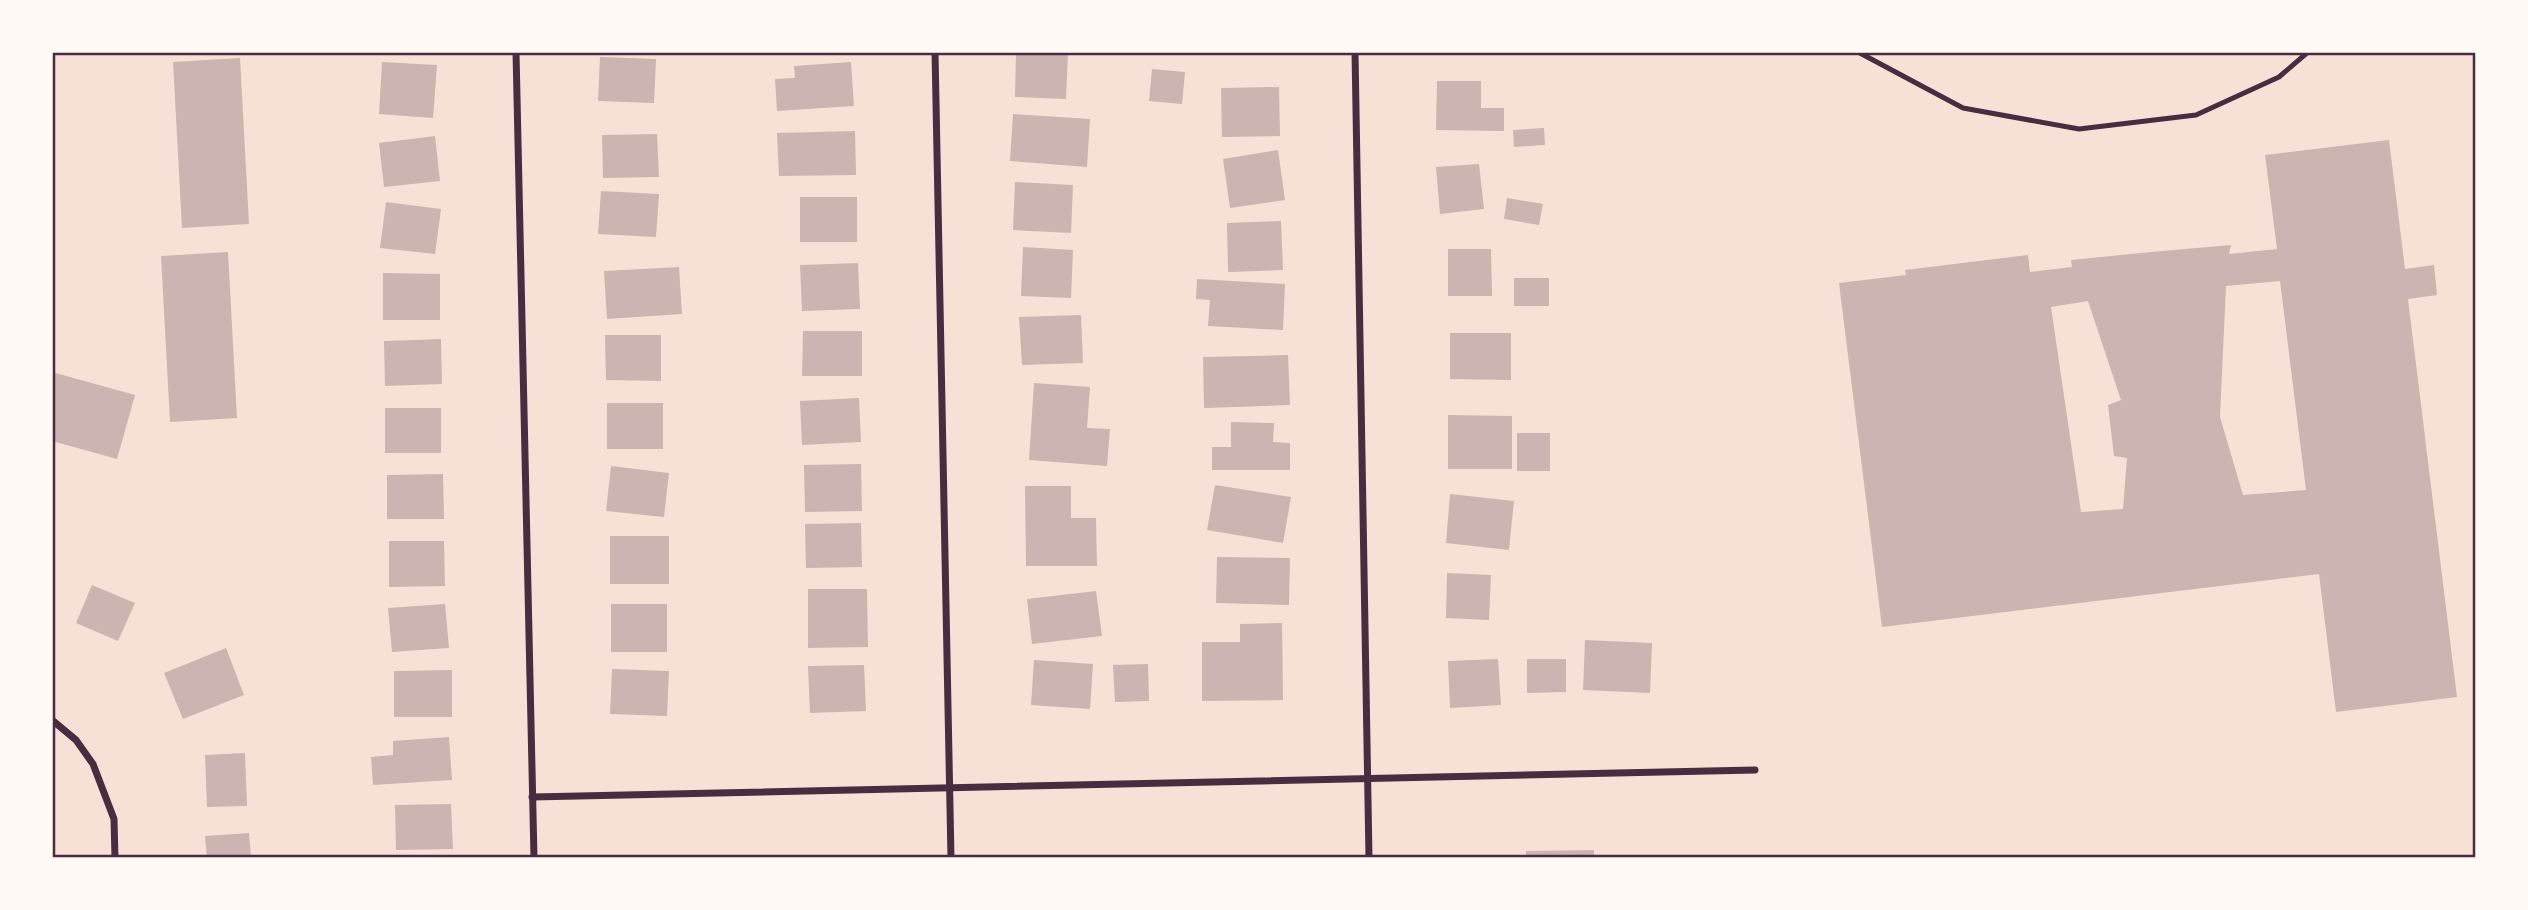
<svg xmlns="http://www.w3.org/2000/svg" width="2528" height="910" font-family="'Archivo Narrow',sans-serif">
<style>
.building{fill:#ccb4b1;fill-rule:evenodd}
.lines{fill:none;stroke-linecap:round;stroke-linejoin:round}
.service{stroke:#4a2c40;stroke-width:5}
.minor{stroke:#4a2c40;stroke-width:7}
.neatline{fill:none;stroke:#4a2c40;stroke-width:2.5}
</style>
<rect width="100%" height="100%" fill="#f7e1d7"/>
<g class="building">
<polygon points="1016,52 1068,52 1066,99 1015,97"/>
<polygon points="600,57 656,59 654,103 598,101"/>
<polygon points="240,58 249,224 182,228 173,62"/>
<polygon points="382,62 437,65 433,118 379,114"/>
<polygon points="851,62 854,106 777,111 775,79 795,78 794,66"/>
<polygon points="1152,69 1185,72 1182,104 1149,101"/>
<polygon points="1437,81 1481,81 1481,108 1504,108 1504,131 1436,130"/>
<polygon points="1279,87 1280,136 1222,137 1221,88"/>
<polygon points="1013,114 1090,119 1087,167 1010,161"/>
<polygon points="1544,128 1545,145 1514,147 1513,130"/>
<polygon points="855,131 856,175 779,176 777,133"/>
<polygon points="657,134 659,177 603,178 602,135"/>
<polygon points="435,136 440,181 384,187 379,143"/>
<path d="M2389,140L2405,269L2434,265L2437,295L2408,299L2457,697L2336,712L2319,574L1882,627L1839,283L1906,275L1905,270L2028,255L2030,272L2072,267L2071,260L2151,252L2231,245L2229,254L2277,249L2265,155ZM2280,281L2306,490L2243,495L2220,417L2226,286ZM2088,301L2121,400L2108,405L2114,456L2127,458L2123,509L2081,512L2051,307Z"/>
<polygon points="1278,150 1285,200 1230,208 1223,159"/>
<polygon points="1479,164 1484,209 1440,214 1436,167"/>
<polygon points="1015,182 1073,185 1071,233 1013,230"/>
<polygon points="601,191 659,194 656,237 598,234"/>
<rect x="800" y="197" width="57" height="45"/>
<polygon points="1507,198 1543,204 1539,225 1504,219"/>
<polygon points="386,202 441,209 435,254 380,248"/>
<polygon points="1281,221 1283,270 1228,272 1227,223"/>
<polygon points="1023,247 1073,250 1071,298 1021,296"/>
<polygon points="1448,249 1491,249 1492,296 1448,296"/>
<polygon points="228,252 237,418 170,422 161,256"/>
<polygon points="858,263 860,309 802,311 800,265"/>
<polygon points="679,267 682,314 607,319 604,271"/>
<polygon points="383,273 440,274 440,320 383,320"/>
<rect x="1514" y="278" width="35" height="28"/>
<polygon points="1197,279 1285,284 1283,330 1208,326 1210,300 1196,299"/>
<polygon points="1081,315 1083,363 1022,365 1019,317"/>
<polygon points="803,331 862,331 862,376 802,376"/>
<polygon points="1450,333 1511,333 1511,380 1450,379"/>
<polygon points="605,335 661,335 661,381 606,380"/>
<polygon points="441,339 442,384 385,386 384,341"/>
<polygon points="1288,355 1290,405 1204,408 1203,357"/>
<polygon points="52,372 135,395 117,459 52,441"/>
<polygon points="1034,383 1090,387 1087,428 1110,429 1107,466 1029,460"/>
<polygon points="859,398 861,442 802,445 800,401"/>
<rect x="607" y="403" width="56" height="46"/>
<rect x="385" y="408" width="56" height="45"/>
<polygon points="1448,415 1512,416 1512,469 1448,469"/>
<polygon points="1231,422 1274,423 1273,442 1290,443 1290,470 1212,470 1212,447 1231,447"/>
<rect x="1517" y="433" width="33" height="38"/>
<polygon points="861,464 862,511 805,512 804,465"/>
<polygon points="611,466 669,473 664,517 606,511"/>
<polygon points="443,474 444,519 387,519 387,475"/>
<polygon points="1215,485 1291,497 1283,543 1207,530"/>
<polygon points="1025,486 1071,486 1071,518 1096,518 1097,566 1026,566"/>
<polygon points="1450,494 1514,501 1509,550 1446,543"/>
<polygon points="861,523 862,567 806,568 805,524"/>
<rect x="610" y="536" width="59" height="48"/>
<polygon points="389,541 444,541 445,586 389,587"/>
<polygon points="1217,557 1290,558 1289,605 1216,603"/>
<polygon points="1447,573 1491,575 1489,620 1446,618"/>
<polygon points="92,585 135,603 118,641 76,623"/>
<polygon points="808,589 867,589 868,647 808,648"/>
<polygon points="1096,591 1102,636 1032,644 1027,599"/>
<polygon points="445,604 449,648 392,652 388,608"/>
<rect x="611" y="604" width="56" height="48"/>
<polygon points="1282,623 1283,700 1202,701 1202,642 1240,642 1240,624"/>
<polygon points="1585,640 1652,643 1650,693 1583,690"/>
<polygon points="226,648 244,695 183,719 164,673"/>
<polygon points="1498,659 1501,705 1450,708 1448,661"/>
<polygon points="1527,659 1566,659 1566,692 1527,693"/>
<polygon points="1034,660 1093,664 1090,709 1031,705"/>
<polygon points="1148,664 1149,701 1115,702 1113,665"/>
<polygon points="864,665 866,711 810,713 808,666"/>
<polygon points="612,669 669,671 667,716 610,714"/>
<polygon points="452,670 452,717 394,717 394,671"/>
<polygon points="449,737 452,780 373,785 371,757 393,755 393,741"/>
<polygon points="245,753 247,806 207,807 205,755"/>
<polygon points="451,804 453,849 396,850 395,805"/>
<polygon points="249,833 251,858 207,858 205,836"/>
<polygon points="1594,850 1594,858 1526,858 1526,851"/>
</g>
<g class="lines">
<polyline class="service" points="1858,52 1963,108 2079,129 2196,115 2279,77 2308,52"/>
<g class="minor">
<polyline points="516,52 534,858"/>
<polyline points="935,52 951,858"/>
<polyline points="1355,52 1369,858"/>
<polyline points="52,720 76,740 93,764 114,819 115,858"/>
<polyline points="532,797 1755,770"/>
</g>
</g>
<rect width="2528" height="910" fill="none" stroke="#fffaf5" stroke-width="108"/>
<rect x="54" y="54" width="2420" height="802" class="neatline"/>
</svg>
